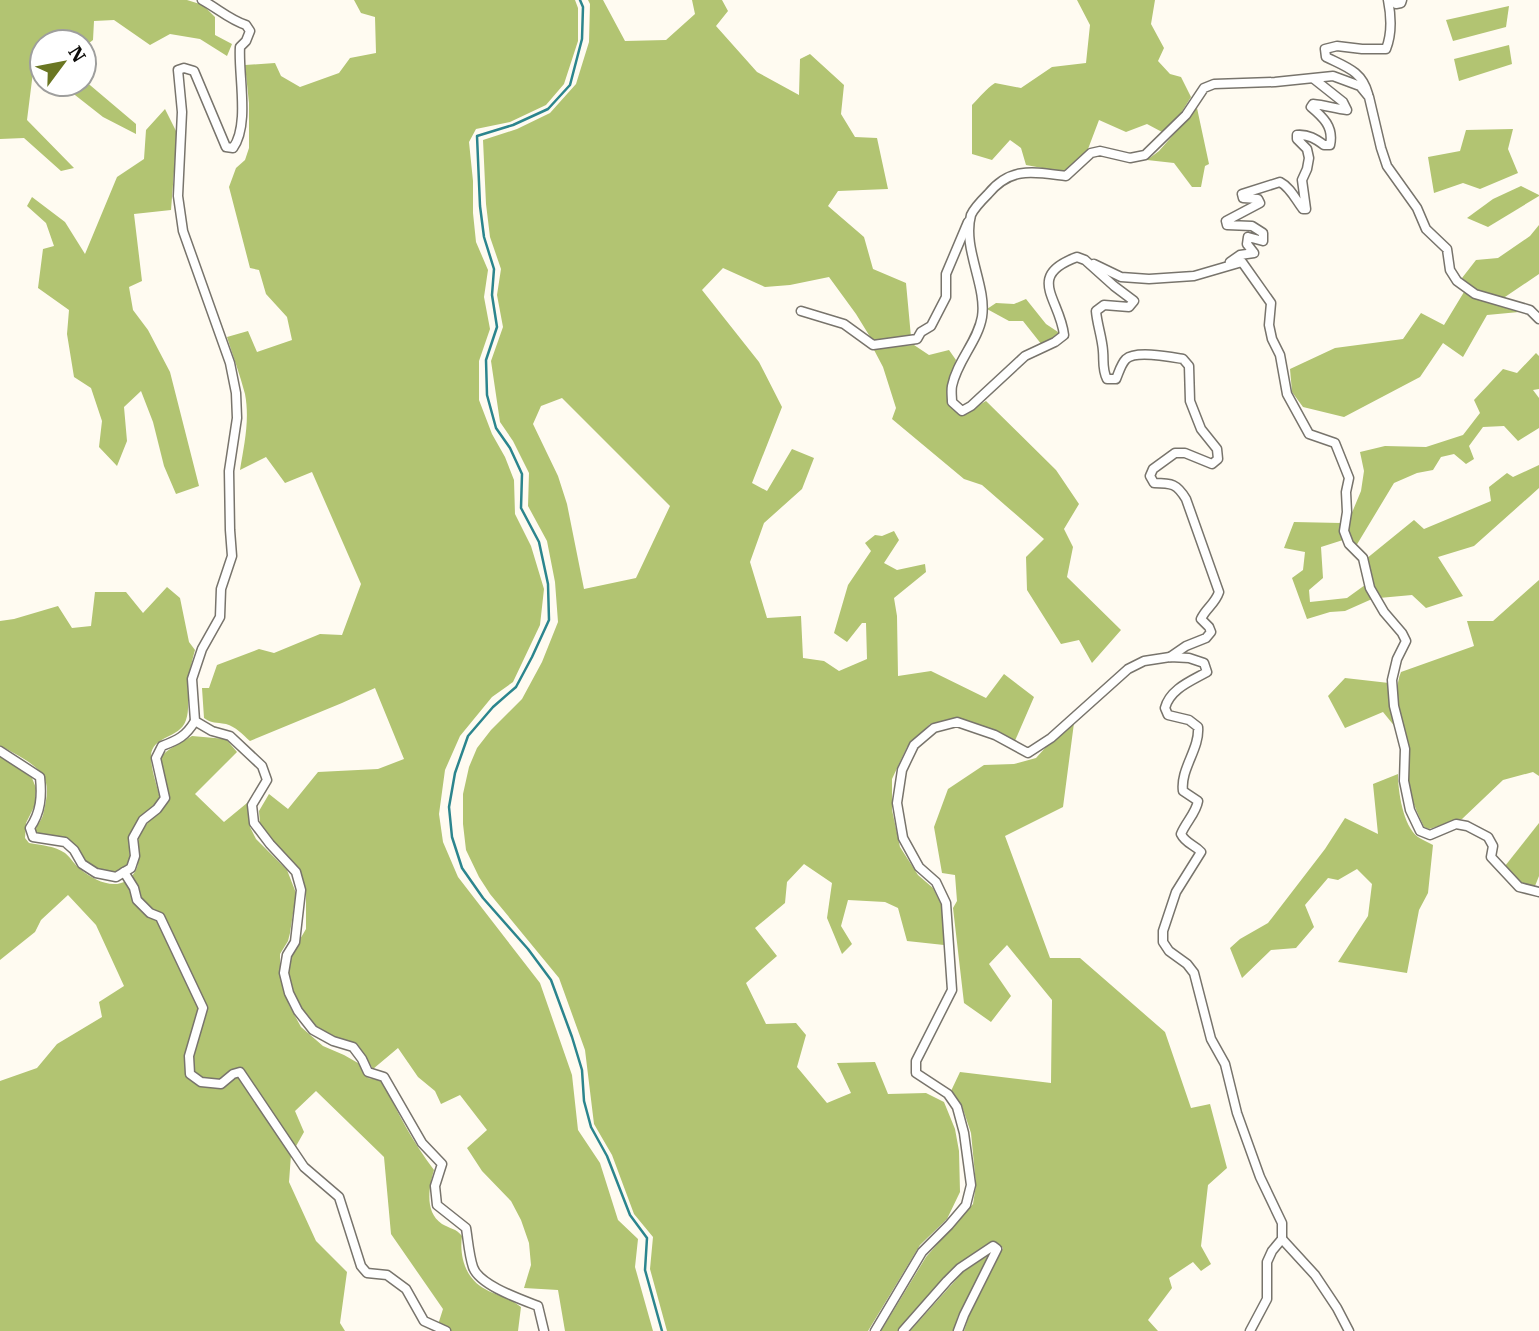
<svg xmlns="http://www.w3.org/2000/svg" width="1539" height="1331" font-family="'IBM Plex Serif',serif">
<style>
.forest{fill:#b2c472;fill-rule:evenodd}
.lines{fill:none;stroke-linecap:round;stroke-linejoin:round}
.stream{stroke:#2c858d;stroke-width:2.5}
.street-casing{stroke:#78746c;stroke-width:11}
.street{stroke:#fff;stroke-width:8}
</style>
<rect width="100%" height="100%" fill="#fffbf1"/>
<g class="forest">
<polygon points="0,0 187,0 203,5 215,17 215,35 232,44 227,56 200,39 170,34 150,45 114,20 94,21 93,40 84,47 84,42 42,42 42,69 34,64 27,120 74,168 61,171 24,138 0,139"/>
<path d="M354,0H575L578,8V41L564,84L546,105L510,122L476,129L469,142L473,181V213L476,242L488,270L484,297L490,329L479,361V400L492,434L505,457L514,480L515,514L531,546L544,589L540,625L513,682L492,697L460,736L445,770L439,814L443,842L458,877L540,983L572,1075L578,1130L600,1163L618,1220L638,1239L635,1267L653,1331H565L558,1290L524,1288L531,1265L529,1243L521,1220L511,1201L482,1171L467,1148L487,1130L460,1095L441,1104L435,1091L418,1077L398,1048L373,1069L364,1055L335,1037L316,1029L299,1009L293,993L288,972L289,958L306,929V891L300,871L273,842L260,823L259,811L269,794L288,809L318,772L378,769L404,759L375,688L342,703L250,741C242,734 236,727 226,724C215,722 213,724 204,718L202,688H209L217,665L259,649L274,653L320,634L342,635L361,584L312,472L285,483L266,457L240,470C244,445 250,420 245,394C240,375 233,356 227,337L248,331L257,352L292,340L287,317L266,294L259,270L250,268L229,187L236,168L245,160L249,148V103L245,65L275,63L281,76L300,87L339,73L350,58L376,53L375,17L361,13Z"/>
<path d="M588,0H603L625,41L666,40L695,14L692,0H722L728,11L716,26L757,72L799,95L800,59L810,54L844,85L841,114L855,137L877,138L888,189L838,191L828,206L864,237L873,269L906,283L911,337L887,341L872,340L856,314L829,277L790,285L765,287L723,268L702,290L759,362L782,407L752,483L767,491L792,449L814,458L802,489L764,523L750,562L767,618L801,616L803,658L824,661L839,671L867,659L866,623H862L847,642L834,633L848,585L871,551L865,543L875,535L882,536L894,531L899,540L884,563L897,570L925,564L926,572L894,598L897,616L898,676L931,671L986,698L1004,674L1034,697L1014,743L994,732L957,718L930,724L907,747L892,779V810L900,847L918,875L933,888L942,906L944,945L907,941L898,908L885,902L848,900L841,926L852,944L842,954L827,918L832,883L804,864L787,882L785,903L755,928L777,956L746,983L766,1024L796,1023L806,1035L797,1067L827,1103L851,1093L837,1063L875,1062L888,1094L926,1093L944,1102L955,1129L959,1151L960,1192L947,1219L920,1245L868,1331H667L650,1269L653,1237L634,1214L612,1155L594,1124L585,1050L559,978L490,894L479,877L466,850L463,824V794L469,767L477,748L491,730L522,699L542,662L558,622L555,582L547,541L528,506L529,473L513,441L500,422L491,361L503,327L497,295L501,269L490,237L486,204L483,140L517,129L550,113L576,84L589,42L590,4ZM562,398L670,506L636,578L584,589L567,504L558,476L533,424L541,406Z"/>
<path d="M1077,0H1155L1151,24L1164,48L1158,61L1170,74L1181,77L1191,97L1181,113L1162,132L1147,124L1126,132L1099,120L1088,149L1064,172L1026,165L1021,148L1010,140L992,160L972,154V105C980,97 986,89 995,83L1021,88L1052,67L1086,63L1090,25Z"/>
<polygon points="1509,6 1506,27 1453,41 1446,20"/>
<polygon points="1509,45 1512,64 1459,81 1454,59"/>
<polygon points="84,80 136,124 136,134 103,117 61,84 84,84"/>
<polygon points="1197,108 1209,164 1205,166 1201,187 1192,187 1174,163 1147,160 1159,151"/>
<polygon points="165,109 177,133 171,210 134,214 142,281 129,287 133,310 148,330 170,372 199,486 176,494 164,466 153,422 141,391 124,407 127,441 117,466 99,447 102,421 91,388 74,377 67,334 69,310 38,288 43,249 54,246 46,223 27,206 32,197 65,222 85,254 117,177 144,159 146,130"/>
<polygon points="1513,129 1508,149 1518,173 1480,189 1463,183 1434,193 1428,157 1460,151 1466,130"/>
<polygon points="1521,186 1539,195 1539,196 1488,227 1467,218 1493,199"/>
<polygon points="1539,225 1539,274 1502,299 1478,292 1462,278 1476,260 1498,258 1530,236"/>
<polygon points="1464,292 1476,299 1519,312 1487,315 1463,357 1443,343 1420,377 1344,417 1303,407 1292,392 1290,369 1335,348 1403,339 1421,313 1444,325"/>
<polygon points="1026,299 1046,324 1061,334 1054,341 1042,345 1023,321 1009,321 987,309 996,303 1014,304"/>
<path d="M914,345L929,355L949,350L956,360C950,380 939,403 962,415L986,401L1056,470L1079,504L1064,529L1073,547L1067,577L1121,630L1092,663L1079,640L1061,644L1027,590L1026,557L1044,539L982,485L964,479L892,419L896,408L883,367L873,348Z"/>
<polygon points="1536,353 1539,356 1539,389 1533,390 1539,398 1539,428 1518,441 1504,426 1483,427 1469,446 1474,459 1466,464 1454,454 1441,457 1433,470 1417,473 1394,483 1356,546 1347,531 1351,515 1361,491 1364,471 1360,452 1385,446 1426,447 1463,435 1480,413 1474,400 1503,369 1517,373"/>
<polygon points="1539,465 1539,488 1474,546 1438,557 1463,596 1426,608 1412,595 1379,598 1373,586 1366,559 1414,520 1424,529 1491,501 1489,487 1507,473 1513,477"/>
<polygon points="1294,522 1341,523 1343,540 1321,547 1323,578 1309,590 1310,602 1347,598 1365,585 1372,599 1345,611 1330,612 1307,619 1292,578 1303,570 1305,552 1284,548"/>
<path d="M1539,580V776L1533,772L1503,780L1462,819L1429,829L1424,827C1417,812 1410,797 1407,781C1405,766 1408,751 1406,737C1402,715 1392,694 1401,672L1474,646L1467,621H1493Z"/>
<path d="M167,587L180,598L189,642L195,650C192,661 189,672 188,682C187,694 190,709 186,720C180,739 152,735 151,756C151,770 157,785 160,799L155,807L140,818L128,837L130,856L128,867L116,873L100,872L86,864L77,849L35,834C35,826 41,822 43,815C50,786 50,775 24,759C16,754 9,750 0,746V621L14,619L58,606L72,628L91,626L95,592H126L143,613Z"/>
<polygon points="1345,678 1389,683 1396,728 1383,712 1345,728 1328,696"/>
<polygon points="1074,723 1063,807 1005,836 1050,958 1080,958 1165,1032 1191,1108 1210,1104 1227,1168 1208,1185 1201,1246 1211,1264 1201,1271 1193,1262 1169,1278 1172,1288 1148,1320 1158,1331 964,1331 969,1316 1003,1248 993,1241 955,1267 930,1293 899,1331 881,1331 926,1257 973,1204 976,1185 971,1133 962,1106 951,1091 960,1072 1051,1083 1052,1000 1007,945 989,964 1011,996 991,1022 964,1003 953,908 957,901 955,875 942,873 934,827 948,789 984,765 1014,764 1036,758 1046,747"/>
<path d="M192,736L226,739L237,752L195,794L224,822L247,803L250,827L256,839L287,870L296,893L290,933L288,941L280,954V975L289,1005L301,1027L323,1046L344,1055L358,1063L368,1078L383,1081C397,1113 413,1142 434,1170C429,1187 424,1212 442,1224C450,1229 456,1228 462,1236C459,1257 466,1279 485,1289C499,1297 507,1296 521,1307L518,1331H436L443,1309L391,1234L384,1157L316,1091L295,1111L304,1132L291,1155L289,1182L316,1241L347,1272L340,1323L345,1331H0V1081L37,1068L57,1044L102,1017L99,1002L124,986L96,925L68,895L41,920L35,932L0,960V756L32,778L36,788L35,805L26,823L25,838L29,843C41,845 55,846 65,853C71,858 75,865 80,869C97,883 123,894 136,870C141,860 136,848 139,838C144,823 159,812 168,799L160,758C168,748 181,743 192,736Z"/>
<path d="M1398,774C1398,791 1403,826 1418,837C1422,840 1428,842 1433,845L1428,893L1419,910L1407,973L1338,962L1368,916L1372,884L1357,869L1338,880L1328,878L1305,905L1314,927L1296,948L1271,950L1242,978L1230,948L1240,939L1268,923L1325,849L1345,818L1378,834L1373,784Z"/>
<polygon points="1539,823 1539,876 1535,886 1522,884 1505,866"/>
<polygon points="990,1254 958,1316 953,1331 910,1331 963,1272"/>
</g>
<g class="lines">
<polyline class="stream" points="580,0 583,7 582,39 570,85 548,109 513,125 477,136 480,206 484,237 494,269 492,295 497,327 486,360 487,395 496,428 510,448 522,474 521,508 539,542 548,584 549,620 532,657 516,687 493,707 468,736 455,773 449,807 452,837 462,868 483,898 528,949 551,980 572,1037 582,1070 584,1101 591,1127 607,1156 630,1215 647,1238 645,1270 662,1331"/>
<defs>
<g id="street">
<path d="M202,0C217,8 230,20 246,25L250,31L246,41L240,47C238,74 250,125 233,148L226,147L194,71L184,68L178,70L182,112L178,196L183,231L230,363L236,393L237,418L229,471L230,530L232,556L221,589L220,617L202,649L192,679L195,721L212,731L230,736L262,766L267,780L252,805L254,823L270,844L296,872L301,890L295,942L287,955L284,973L289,993L298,1011L313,1030L333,1041L353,1047L362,1059L368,1072L384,1077L422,1143L442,1164L435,1186L437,1205L466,1228C468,1240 469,1255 473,1267C479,1285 520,1299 538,1306L544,1331"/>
<polyline points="1394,0 1396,4 1401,3 1402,0"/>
<path d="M1368,94C1362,71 1346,67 1326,57L1325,49L1337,46L1362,49H1386C1392,34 1391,15 1388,0"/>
<path d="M1230,262L1240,255L1254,253L1247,244L1248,237L1263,241V233L1252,226L1227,225L1226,221L1260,203L1258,199L1243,198L1242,194L1280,182C1290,187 1296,200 1303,209H1306L1302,180L1307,169L1309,158L1307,149L1297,139V135C1308,134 1316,139 1324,145H1330C1334,127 1323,117 1311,107L1313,104C1325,105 1336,109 1347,110L1343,102L1314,79"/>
<polyline points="1094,264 1121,277 1149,279 1194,276 1242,262 1271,303 1269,325 1272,339 1280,355 1287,394 1309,434 1335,443 1349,478 1346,492 1347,512 1344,531 1349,544 1363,558 1370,588 1384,612 1402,633 1406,641 1397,659 1392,680 1394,706 1405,749 1404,781 1410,810 1420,831 1430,835 1456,824 1467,826 1488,837 1493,846 1491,857 1519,887 1539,892"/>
<polyline points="801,311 844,324 873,345 917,339 921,332 931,326 946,297 946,274 968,222"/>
<path d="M1170,657L1186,646L1206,638L1211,632L1209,627L1201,619C1206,608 1215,604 1219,592L1186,499C1177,484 1172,483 1154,483L1150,476L1153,469L1175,453H1185L1212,464L1218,459L1217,449L1201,429L1190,401L1189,366L1183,359C1171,357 1136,350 1126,359C1121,364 1119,372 1116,379H1107C1102,369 1104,362 1103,351C1102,337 1097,324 1096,311L1104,305L1129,307L1134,301L1114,286L1085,260L1077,257C1025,276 1060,299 1064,335L1055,342L1025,356L971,406L962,411L952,402C952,397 951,391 952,386C957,361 978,341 982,317C987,286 962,248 971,215C974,208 982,200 988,194C1011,166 1034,172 1066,176L1091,153L1100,151L1130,158L1145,155L1186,115L1204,88L1214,84L1275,82L1333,76L1360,86L1369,97L1381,148L1387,166L1417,208L1426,229L1447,249L1450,270L1457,281L1475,294L1530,310L1539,319"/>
<path d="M0,751L40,777C42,796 41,812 30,828L33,837L65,842L74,850L82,864L96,873L116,877L131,868L135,856L133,838L143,820L157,809L165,798L156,758L162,746C178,740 186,736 195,721"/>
<polyline points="124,872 134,888 137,900 150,913 160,917 203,1008 189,1056 190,1074 201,1082 221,1084 233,1074 240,1072 304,1167 339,1197 361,1266 367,1273 387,1275 406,1289 424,1321 446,1331"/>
<polyline points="1282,1239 1315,1275 1337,1308 1349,1331"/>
<path d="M875,1331L922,1252L949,1225L966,1205L971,1185L964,1133L957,1107L948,1094L916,1073V1061L952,990L946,903L936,882L919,867L903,838L897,803L902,770L914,745L934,728L957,722L995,735L1028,753L1051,738L1128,669L1144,661L1170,657L1189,658L1204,663L1207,672C1191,681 1170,689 1165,708L1168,715L1189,720L1198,727C1200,749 1180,769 1183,791L1198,801C1196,813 1186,822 1181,834C1186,844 1194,844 1201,852L1176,892L1163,931V942L1169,951L1187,964L1194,973L1211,1039L1225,1064L1237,1113L1260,1177L1282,1223V1239L1272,1251L1267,1262V1299L1250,1331"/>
<polyline points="903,1331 947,1281 960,1268 993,1246 997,1249 964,1315 958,1331"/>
</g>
</defs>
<use href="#street" class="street-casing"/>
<use href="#street" class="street"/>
</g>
<g transform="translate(63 63) rotate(58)"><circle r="33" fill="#ffffff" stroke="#9e9e9d" stroke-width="2"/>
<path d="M0-5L12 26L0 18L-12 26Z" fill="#6a7622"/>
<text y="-10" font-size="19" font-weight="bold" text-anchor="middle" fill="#0d0c09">N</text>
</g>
</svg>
